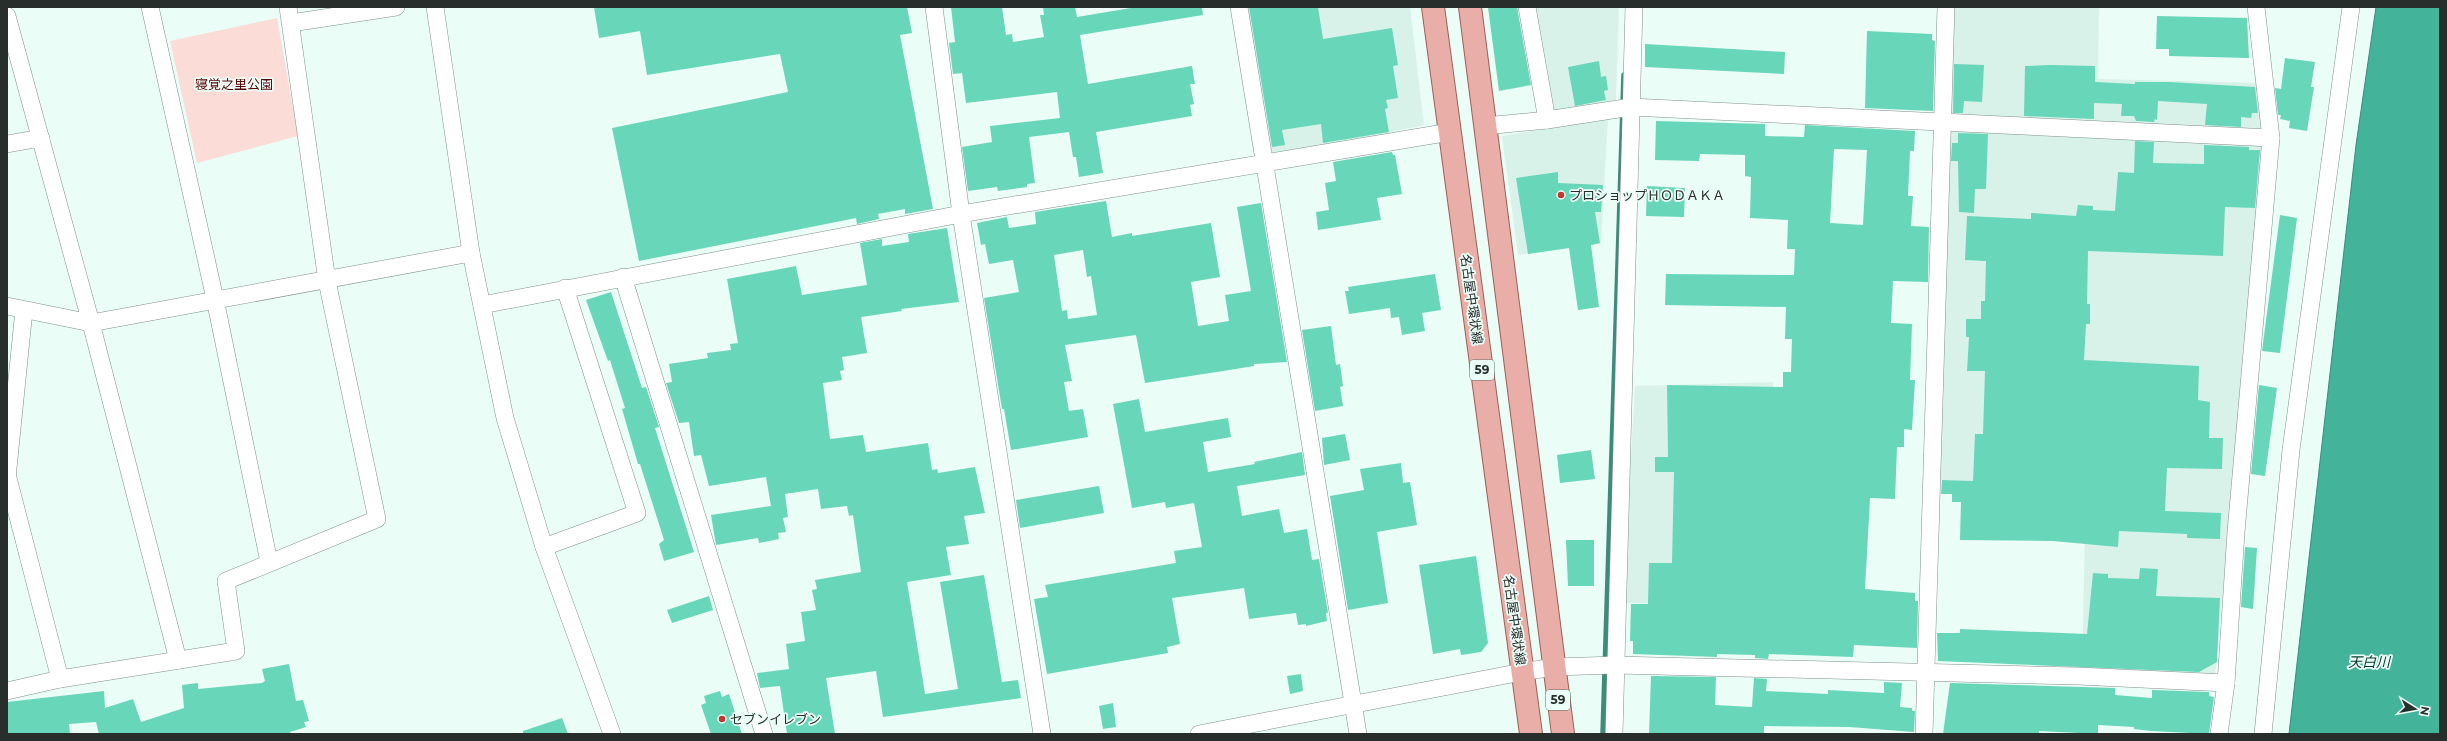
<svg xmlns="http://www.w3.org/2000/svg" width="2447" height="741" font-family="Montserrat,'Noto Sans JP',sans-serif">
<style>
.built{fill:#d8f2ea}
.green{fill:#fcdcd7}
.water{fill:#43b499;stroke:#3b8c78}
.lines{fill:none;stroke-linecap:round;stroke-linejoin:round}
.stream{stroke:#3b8c78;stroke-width:5.5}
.building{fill:#68d6b9;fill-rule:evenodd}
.minor-casing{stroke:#80908b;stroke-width:18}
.major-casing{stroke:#9c5e56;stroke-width:24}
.minor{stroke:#fff;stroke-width:17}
.major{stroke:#e9aea7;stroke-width:22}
.poi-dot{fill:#c43630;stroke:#ebfdf7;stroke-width:1.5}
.labels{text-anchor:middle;stroke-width:3.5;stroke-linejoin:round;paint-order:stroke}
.shield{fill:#ebfdf7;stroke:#626c69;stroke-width:1}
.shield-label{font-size:12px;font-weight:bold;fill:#282e2c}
.park-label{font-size:13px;fill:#560506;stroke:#ebfdf7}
.poi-label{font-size:13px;fill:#282e2c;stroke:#ebfdf7;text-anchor:start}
.street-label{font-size:13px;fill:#282e2c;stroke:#ebfdf7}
.water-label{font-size:14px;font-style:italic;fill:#05392e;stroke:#ebfdf7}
</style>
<rect width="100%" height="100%" fill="#ebfdf7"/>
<g class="built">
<polygon points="1244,7 1410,7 1424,125 1270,158"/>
<polygon points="1531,7 1619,7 1616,100 1550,114"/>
<polygon points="1953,7 2099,7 2098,79 2261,83 2266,133 1949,116"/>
<polygon points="1608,118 1601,244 1518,255 1502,136"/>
<polygon points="1949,131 2265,142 2215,675 2082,670 2086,485 1939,480"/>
<polygon points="1773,382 1768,606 1623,603 1635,386"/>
</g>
<polygon class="green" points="277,18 298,136 197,163 170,41"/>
<polygon class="water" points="2376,7 2440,7 2440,734 2289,734 2356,145"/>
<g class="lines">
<polyline class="stream" points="1603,734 1624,75"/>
</g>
<g class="building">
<polygon points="594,7 907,7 912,33 900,35 933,209 905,214 905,209 878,214 879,219 857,224 856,218 639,261 612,128 788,92 780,54 647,75 640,31 599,38"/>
<polygon points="951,7 1002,7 1006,35 1012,34 1013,42 1044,37 1040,15 1044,15 1043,7 1075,7 1077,17 1137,7 1202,7 1203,15 1080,35 1088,84 1192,66 1195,84 1190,84 1194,104 1190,105 1192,116 1096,132 1103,173 1079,177 1076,157 1073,157 1069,132 1029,137 1035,183 1027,184 1027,187 998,191 997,187 968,191 962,147 992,142 990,126 1060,118 1057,92 966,103 962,73 953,74 949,43 955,42"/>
<polygon points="1249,7 1318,7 1323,39 1392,28 1398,65 1393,66 1398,98 1386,100 1388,108 1385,109 1389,132 1323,143 1321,124 1282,130 1285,145 1272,147"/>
<polygon points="1488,7 1517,7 1531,85 1499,91"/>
<polygon points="2157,16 2247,18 2249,58 2169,56 2169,49 2156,49"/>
<polygon points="1867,31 1932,34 1932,40 1935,41 1933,111 1865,108"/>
<polygon points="1645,44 1785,52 1784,74 1645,67"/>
<polygon points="2285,58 2315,62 2311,87 2314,87 2307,131 2289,128 2290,121 2280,119 2281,115 2278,115 2275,88 2281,89"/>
<polygon points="1599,61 1601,77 1606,76 1608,90 1604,91 1606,100 1575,106 1568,67"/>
<polygon points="1954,64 1984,65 1982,102 1964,101 1963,113 1953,113"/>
<polygon points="2050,65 2095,66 2095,82 2135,84 2135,82 2169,82 2255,87 2258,113 2252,113 2251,118 2241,117 2241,127 2205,125 2207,104 2158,101 2157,120 2155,119 2154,122 2136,121 2134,116 2121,116 2122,104 2094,103 2094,119 2024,116 2025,66"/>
<path d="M1656,121L1765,124V136L1804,137L1805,125L1915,131L1914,151H1910L1908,196H1913L1911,226L1929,227L1928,282L1893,281L1891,323L1912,324L1910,380H1915L1912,430L1904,429V447H1897L1895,499L1870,498L1865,589L1915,593V601H1918L1917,648L1854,645L1853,657L1769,654L1768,659L1755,658V655L1717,654V657L1633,654V641H1630L1631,604H1648L1649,563H1672L1674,472H1655V457H1668L1667,385L1783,387V372H1791L1792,339H1785L1786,307L1665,305L1666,274L1794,275L1795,249H1787L1788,220L1750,218L1751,177L1745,176V155L1700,154L1699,161L1655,160ZM1834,149L1867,150L1863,225L1830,223Z"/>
<polygon points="1958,133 1988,134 1986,189 1975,189 1974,213 1959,212 1958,161 1951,161 1952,143 1958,143"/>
<polygon points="2135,141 2154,142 2153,163 2204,164 2204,145 2249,147 2249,150 2260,150 2255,208 2225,207 2223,256 2088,251 2087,304 2090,304 2090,324 2086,324 2084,360 2199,366 2198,400 2210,402 2209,438 2223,438 2222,469 2167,468 2165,511 2221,513 2220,539 2187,538 2187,534 2119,531 2118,547 2053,541 1960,540 1961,502 1952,502 1952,494 1941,494 1942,480 1973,481 1975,434 1983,434 1985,371 1967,371 1969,337 1966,337 1966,319 1981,319 1981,301 1985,301 1986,261 1965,260 1967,216 2031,219 2031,213 2076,216 2078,205 2093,206 2093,210 2115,211 2118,172 2134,173"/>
<polygon points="1392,152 1393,155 1395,155 1402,194 1377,198 1381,220 1318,230 1316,212 1329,210 1325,183 1336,181 1333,162"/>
<polygon points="1558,172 1558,183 1603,185 1601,212 1595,212 1600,243 1591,245 1599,307 1578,310 1569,248 1528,254 1516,178"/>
<polygon points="1647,186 1685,188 1684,217 1646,216"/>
<path d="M1106,201L1112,237L1132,233V236L1211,223L1220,277L1191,282L1198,326L1229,321L1225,295L1251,291L1237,207L1261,203L1287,362L1254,364V366L1223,371L1145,383L1136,335L1065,345L1072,381L1064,382L1069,411L1083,409L1088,437L1011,450L1004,409H1002L984,298L1019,292L1013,260L989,264L985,244L981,245L977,223L1007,217L1009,228L1036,224L1035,212ZM1083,250L1087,277L1091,276L1097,315L1068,319L1067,310L1062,311L1054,255Z"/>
<polygon points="2280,215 2297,218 2280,353 2262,351"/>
<polygon points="947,228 959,302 901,309 902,311 861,317 867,353 842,357 844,370 840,371 842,380 823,383 830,439 863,435 866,452 928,443 932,470 937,469 938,473 975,467 985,513 964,516 969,544 946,547 951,575 907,582 925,694 958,689 940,582 984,575 1002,682 1018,680 1021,698 883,717 876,671 826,678 835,734 787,734 780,686 760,688 757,673 789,669 786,644 805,641 801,612 816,610 812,590 817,589 815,580 861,572 853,515 849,516 847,506 821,509 818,489 785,494 788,517 783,518 786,532 778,533 779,539 759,543 758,538 716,545 711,515 771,506 766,477 709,486 701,455 694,456 689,422 679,423 666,383 672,382 669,364 708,358 707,353 731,350 730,344 738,343 727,279 796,266 802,295 867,285 860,243 882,239 882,246 909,242 908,234"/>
<polygon points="1435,274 1441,310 1422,313 1425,331 1402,335 1399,317 1391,318 1390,308 1349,314 1345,291 1349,291 1348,287"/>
<polygon points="611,292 642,388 646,387 659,427 655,428 694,552 664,561 659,544 664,540 640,464 638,464 622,409 625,408 610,360 608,361 586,300"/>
<polygon points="1331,326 1336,365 1340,364 1343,386 1340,387 1343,406 1315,411 1302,330"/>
<polygon points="2259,385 2277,388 2265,476 2251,474"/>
<polygon points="1139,399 1145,432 1228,418 1231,437 1203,442 1208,472 1255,464 1254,462 1302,452 1305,475 1237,486 1242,516 1279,509 1284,533 1307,529 1312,560 1319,559 1328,613 1326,613 1327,621 1306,626 1306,624 1298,625 1296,613 1249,619 1244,588 1172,598 1180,644 1167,647 1168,653 1047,674 1034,599 1048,597 1045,585 1176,563 1174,551 1202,547 1194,503 1166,508 1165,502 1132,508 1113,404"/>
<polygon points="1345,434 1350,460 1324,465 1322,438"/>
<polygon points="1591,450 1595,479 1560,483 1557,455"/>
<polygon points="1401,463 1403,483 1410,482 1417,525 1377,532 1388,603 1348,610 1330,496 1364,490 1360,469"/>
<polygon points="1099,486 1104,513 1020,528 1016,500"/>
<polygon points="1566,540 1594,540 1594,586 1568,586"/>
<polygon points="2245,547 2257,548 2253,609 2241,607"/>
<polygon points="1476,556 1488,643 1481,652 1461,655 1460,649 1433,654 1419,565"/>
<polygon points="2140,568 2158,569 2156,596 2220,598 2217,662 2199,672 1938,661 1937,633 1960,633 1960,629 2087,634 2093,573 2108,574 2108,578 2139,579"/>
<polygon points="709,596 713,610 672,623 667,610"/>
<polygon points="289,664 296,701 303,700 309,721 304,722 306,727 290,732 291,734 99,734 96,722 69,724 70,733 7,734 7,702 104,691 105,708 133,699 141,722 184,708 182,685 198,683 198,689 262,683 265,681 262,669"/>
<polygon points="1301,674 1303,691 1290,694 1287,676"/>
<polygon points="1651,676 1716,677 1715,705 1752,707 1754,678 1767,679 1766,691 1828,694 1828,690 1884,693 1884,682 1902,683 1900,707 1912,708 1912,711 1915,711 1914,732 1849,727 1764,726 1764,734 1649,734"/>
<polygon points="1950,683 2115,688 2115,695 2152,698 2152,690 2209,692 2209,696 2214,697 2209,734 2152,731 2134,729 2134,727 2098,725 2098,734 2039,731 2039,734 1943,734"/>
<polygon points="720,691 722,697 729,694 742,734 711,734 701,705 706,703 704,696"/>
<polygon points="1113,703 1116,727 1103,729 1099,706"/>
<polygon points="562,718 568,734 523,734 523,731"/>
</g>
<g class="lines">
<defs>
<g id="minor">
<polyline points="150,7 215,299 269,562"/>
<polyline points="435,7 471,253 505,418 544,547 612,734"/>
<polyline points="934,7 961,214 1042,734"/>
<polyline points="1239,7 1358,734"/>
<polyline points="1527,7 1547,120"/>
<polyline points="7,16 91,323 178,660"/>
<polyline points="291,23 396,7"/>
<polyline points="1485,126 1547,120 1631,107 2271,138"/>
<polyline points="7,144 41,138"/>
<polyline points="623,277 764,734"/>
<polyline points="482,305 961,214 1450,132"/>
<polyline points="7,306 91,323 471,253"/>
<polyline points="7,478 24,310"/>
<polyline points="8,478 60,679"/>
<polyline points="544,547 637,513 565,288"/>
<polyline points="7,691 60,679 236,651 226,581 377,519 327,281 288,7"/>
<polyline points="1199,734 1522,672 1554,667 1616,665 2078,676 2226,683"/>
<polyline points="1614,734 1634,7"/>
<polyline points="1924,734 1946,7"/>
<polyline points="2219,734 2226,683 2236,532 2271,138 2256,7"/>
<polyline points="2263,734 2291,450 2351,7"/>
</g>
<g id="major">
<polyline points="1433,7 1531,734"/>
<polyline points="1470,7 1563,734"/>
</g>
</defs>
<use href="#minor" class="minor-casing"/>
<use href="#major" class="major-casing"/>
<use href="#minor" class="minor"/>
<use href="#major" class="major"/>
</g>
<g class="poi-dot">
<circle cx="1561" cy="195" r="4"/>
<circle cx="722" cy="719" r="4"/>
</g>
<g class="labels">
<g class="shield">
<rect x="1470" y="360" width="24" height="20" rx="3"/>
<rect x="1546" y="690" width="24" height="20" rx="3"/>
</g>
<g class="shield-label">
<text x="1482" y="374">59</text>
<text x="1558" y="704">59</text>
</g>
<g class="park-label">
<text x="234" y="89">寝覚之里公園</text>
</g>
<g class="poi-label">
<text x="1569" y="200">プロショップＨＯＤＡＫＡ</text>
<text x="730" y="724">セブンイレブン</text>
</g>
<g class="street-label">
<text transform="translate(1472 299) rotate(82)" y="5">名古屋中環状線</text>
<text transform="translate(1515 620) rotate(82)" y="5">名古屋中環状線</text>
</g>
<g class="water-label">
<text x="2369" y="667">天白川</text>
</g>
</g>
<rect width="2447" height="741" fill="none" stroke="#282e2c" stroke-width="16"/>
<g transform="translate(2415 709) rotate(101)" stroke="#ebfdf7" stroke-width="3" paint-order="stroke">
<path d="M0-3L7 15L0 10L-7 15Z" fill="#282e2c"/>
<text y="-6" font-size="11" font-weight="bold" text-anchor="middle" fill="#282e2c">N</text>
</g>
</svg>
